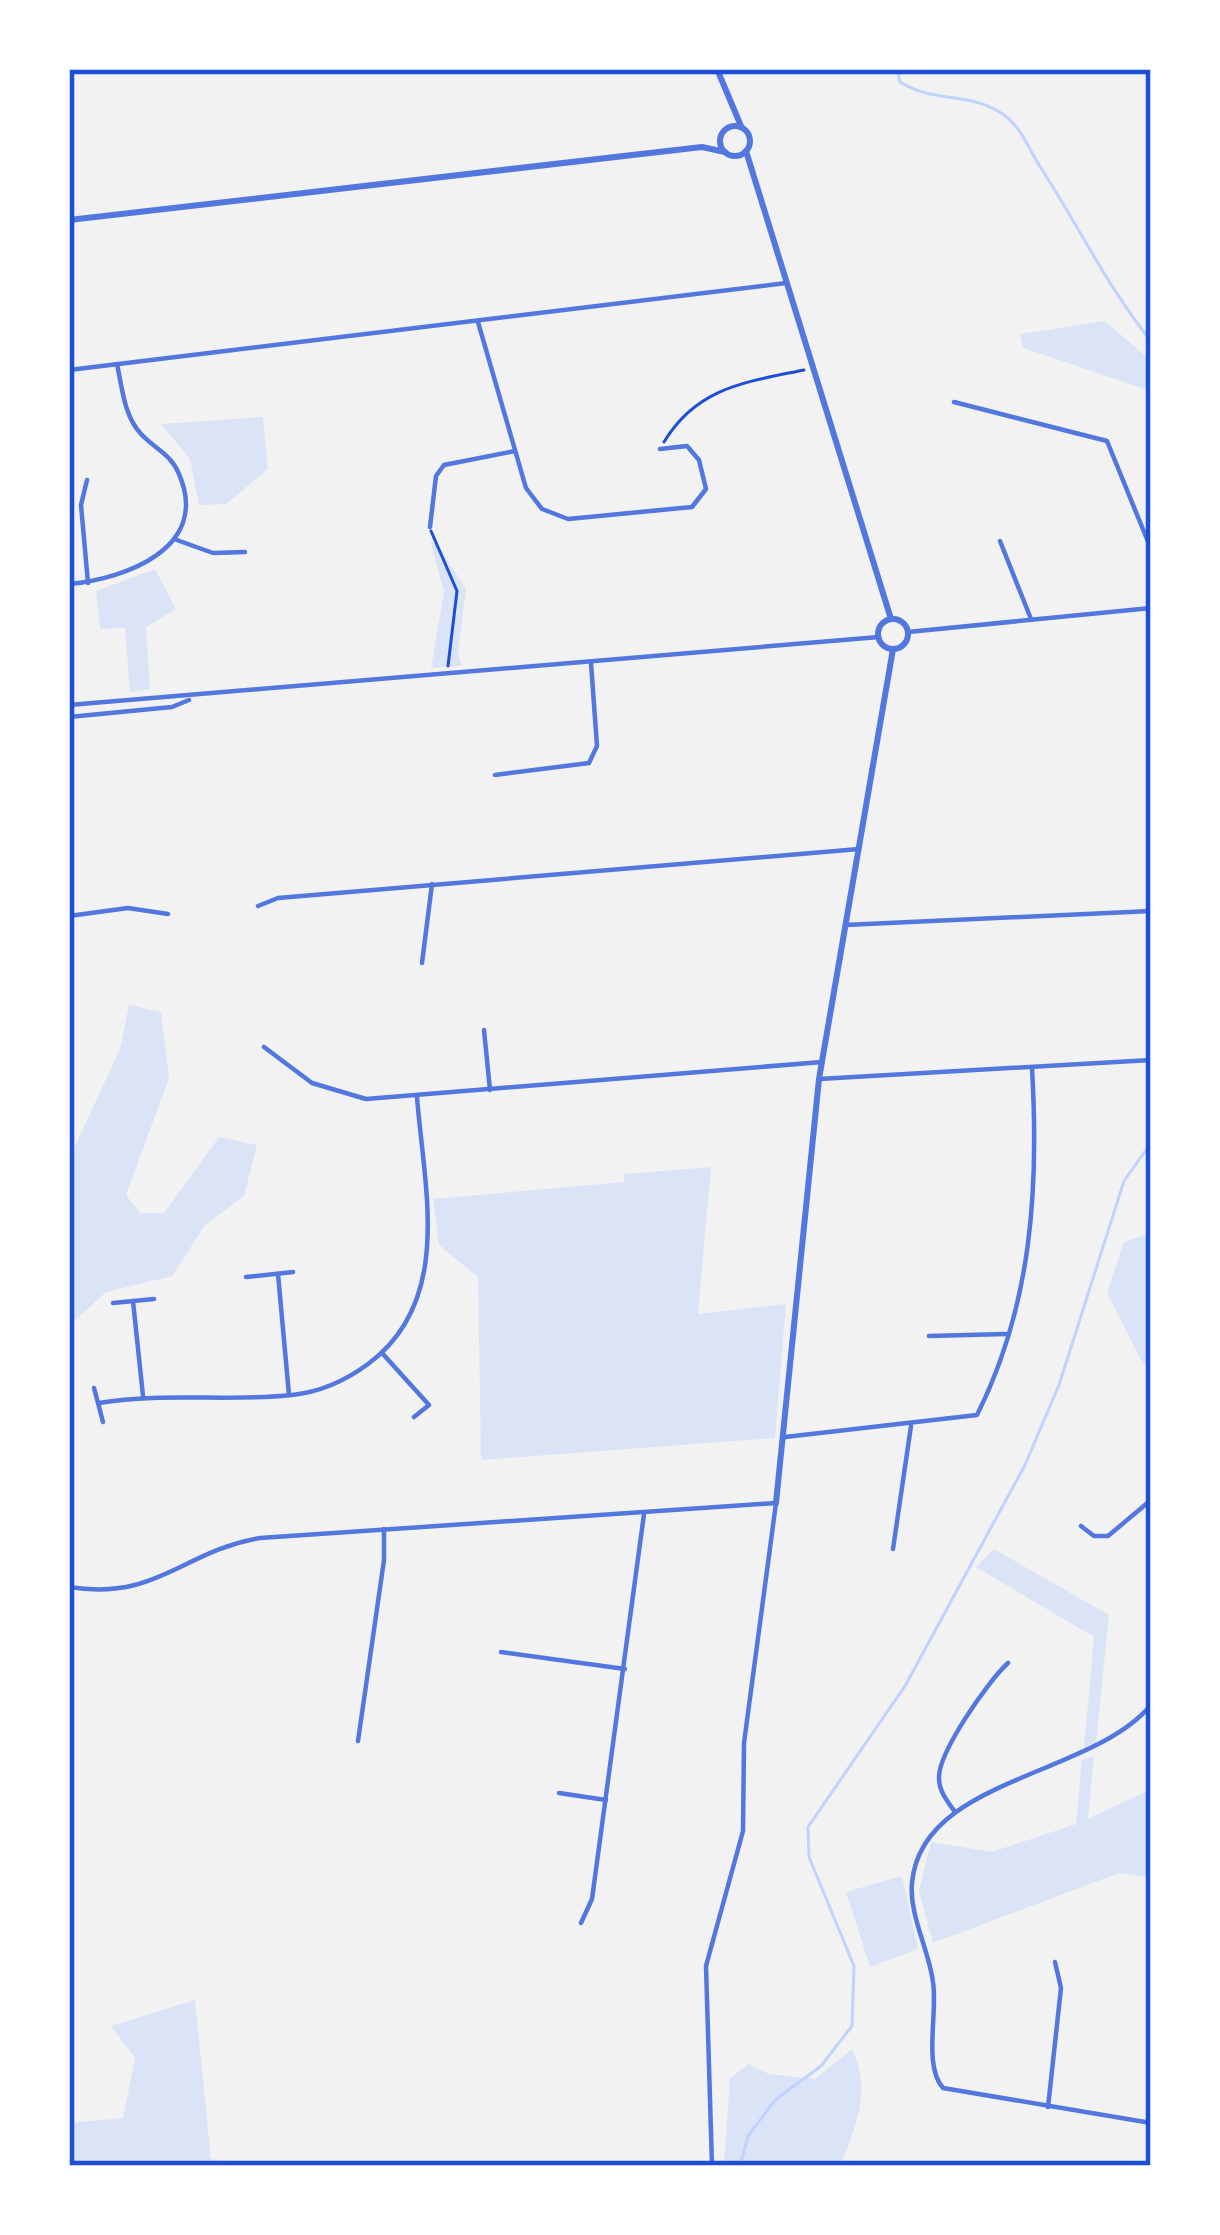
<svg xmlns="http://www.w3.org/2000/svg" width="1220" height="2235" font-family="'Nunito Sans',sans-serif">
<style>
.green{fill:#dbe4f7}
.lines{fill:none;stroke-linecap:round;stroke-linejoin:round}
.stream{stroke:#bfd3fe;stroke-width:3}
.path{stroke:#1d4ed8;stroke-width:3}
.minor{stroke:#5277de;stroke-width:4.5}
.tertiary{stroke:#5277de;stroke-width:6}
.neatline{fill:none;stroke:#1d4ed8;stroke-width:4.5}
</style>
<rect width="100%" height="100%" fill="#f2f2f2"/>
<g class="green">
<polygon points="1105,321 1151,361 1151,391 1023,348 1020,334"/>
<polygon points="263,417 268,469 226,504 199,505 190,459 161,424"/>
<polygon points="436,542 466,589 458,653 462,666 431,668 444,592 431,543"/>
<polygon points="155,569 176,609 146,627 150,689 130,692 125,628 100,629 96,591"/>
<polygon points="129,1005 161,1012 169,1078 126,1195 140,1213 164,1213 219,1137 257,1145 244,1196 205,1225 172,1276 106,1292 69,1326 69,1159 120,1049"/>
<polygon points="711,1167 698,1314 786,1304 775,1438 481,1460 478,1277 439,1245 433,1199 624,1182 624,1174"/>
<polygon points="1151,1233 1151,1362 1143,1364 1107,1293 1124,1242"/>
<polygon points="994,1549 1109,1615 1096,1743 1084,1747 1094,1637 976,1567"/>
<polygon points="1094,1756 1088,1819 1151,1789 1151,1877 1119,1873 933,1943 919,1891 931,1842 992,1852 1076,1824 1082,1760"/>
<polygon points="902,1876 918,1949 870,1967 846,1892"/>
<polygon points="195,2000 211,2159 275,2166 69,2166 69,2123 123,2118 135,2058 111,2026"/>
<path d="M852,2049C872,2090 856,2126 840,2166H724L730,2078L749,2064L769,2074L815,2079Z"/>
</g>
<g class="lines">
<g class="stream">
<path d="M897,69L900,82C935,104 971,91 1004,115C1022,128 1029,150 1041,168C1078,225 1108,288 1151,341"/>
<polyline points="740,2166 748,2136 775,2100 821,2066 852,2026 854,1966 809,1857 808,1827 905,1686 1025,1465 1059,1385 1124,1181 1151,1143"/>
</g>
<g class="path">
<path d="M664,442C697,387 746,382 804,370"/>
<polyline points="431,531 457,591 448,666"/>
</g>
<g class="minor">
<polyline points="478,322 526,488 542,509 568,519 692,507 706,489 699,460 687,446 660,449"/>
<polyline points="69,370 786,283"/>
<polyline points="954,402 1107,441 1151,549"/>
<polyline points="87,480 81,505 88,583"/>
<polyline points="430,527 436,476 444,465 515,451"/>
<polyline points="174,539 213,553 245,552"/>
<polyline points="1000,541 1031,619"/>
<path d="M69,584C125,579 211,548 179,474C171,454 155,449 141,434C124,416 122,387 117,364"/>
<polyline points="908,632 1151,608"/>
<polyline points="69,705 879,637"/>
<polyline points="69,717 172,707 189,700"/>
<polyline points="495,775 589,763 597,746 591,663"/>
<polyline points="258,906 278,898 859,849"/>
<polyline points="69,916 128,908 168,914"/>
<polyline points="845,925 1151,911"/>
<polyline points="422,963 432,884"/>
<polyline points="484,1030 490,1090"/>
<polyline points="264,1047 312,1083 366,1099 822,1062"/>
<polyline points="819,1079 1151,1060"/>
<polyline points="278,1274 289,1395"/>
<polyline points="246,1277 293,1272"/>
<polyline points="133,1301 143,1396"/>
<polyline points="113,1303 154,1299"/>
<polyline points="929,1336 1006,1334"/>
<polyline points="382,1353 429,1405 414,1417"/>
<polyline points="94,1388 103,1422"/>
<path d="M99,1403C164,1392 227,1402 292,1395C321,1392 345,1381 368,1364C454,1301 424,1188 417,1097"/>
<path d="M785,1437L977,1415C1032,1305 1039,1188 1032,1068"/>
<polyline points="1081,1526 1094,1536 1108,1536 1151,1500"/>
<polyline points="893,1549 911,1426"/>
<path d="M69,1587C158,1601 182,1551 260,1538L776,1503L744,1743L743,1831L706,1966L712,2166"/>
<polyline points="501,1652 625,1669"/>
<path d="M1151,1705C1091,1777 921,1778 912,1883C909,1915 929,1950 933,1982C938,2013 923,2065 943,2088L1151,2123"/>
<polyline points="358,1741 384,1560 384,1529"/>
<polyline points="559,1793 606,1800"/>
<path d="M955,1812C948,1802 939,1792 939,1778C938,1753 988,1681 1008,1663"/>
<polyline points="581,1923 592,1899 644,1514"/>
<polyline points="1048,2107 1061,1988 1055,1962"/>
</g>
<g class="tertiary">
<polyline points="717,69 741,126"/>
<circle cx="735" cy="141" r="15"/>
<polyline points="746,151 891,619"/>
<polyline points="69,220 702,147 725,152"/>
<circle cx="893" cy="634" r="15"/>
<polyline points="776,1503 819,1079 893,649"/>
</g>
</g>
<rect width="1220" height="2235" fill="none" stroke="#ffffff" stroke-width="144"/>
<rect x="72" y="72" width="1076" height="2091" class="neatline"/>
</svg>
